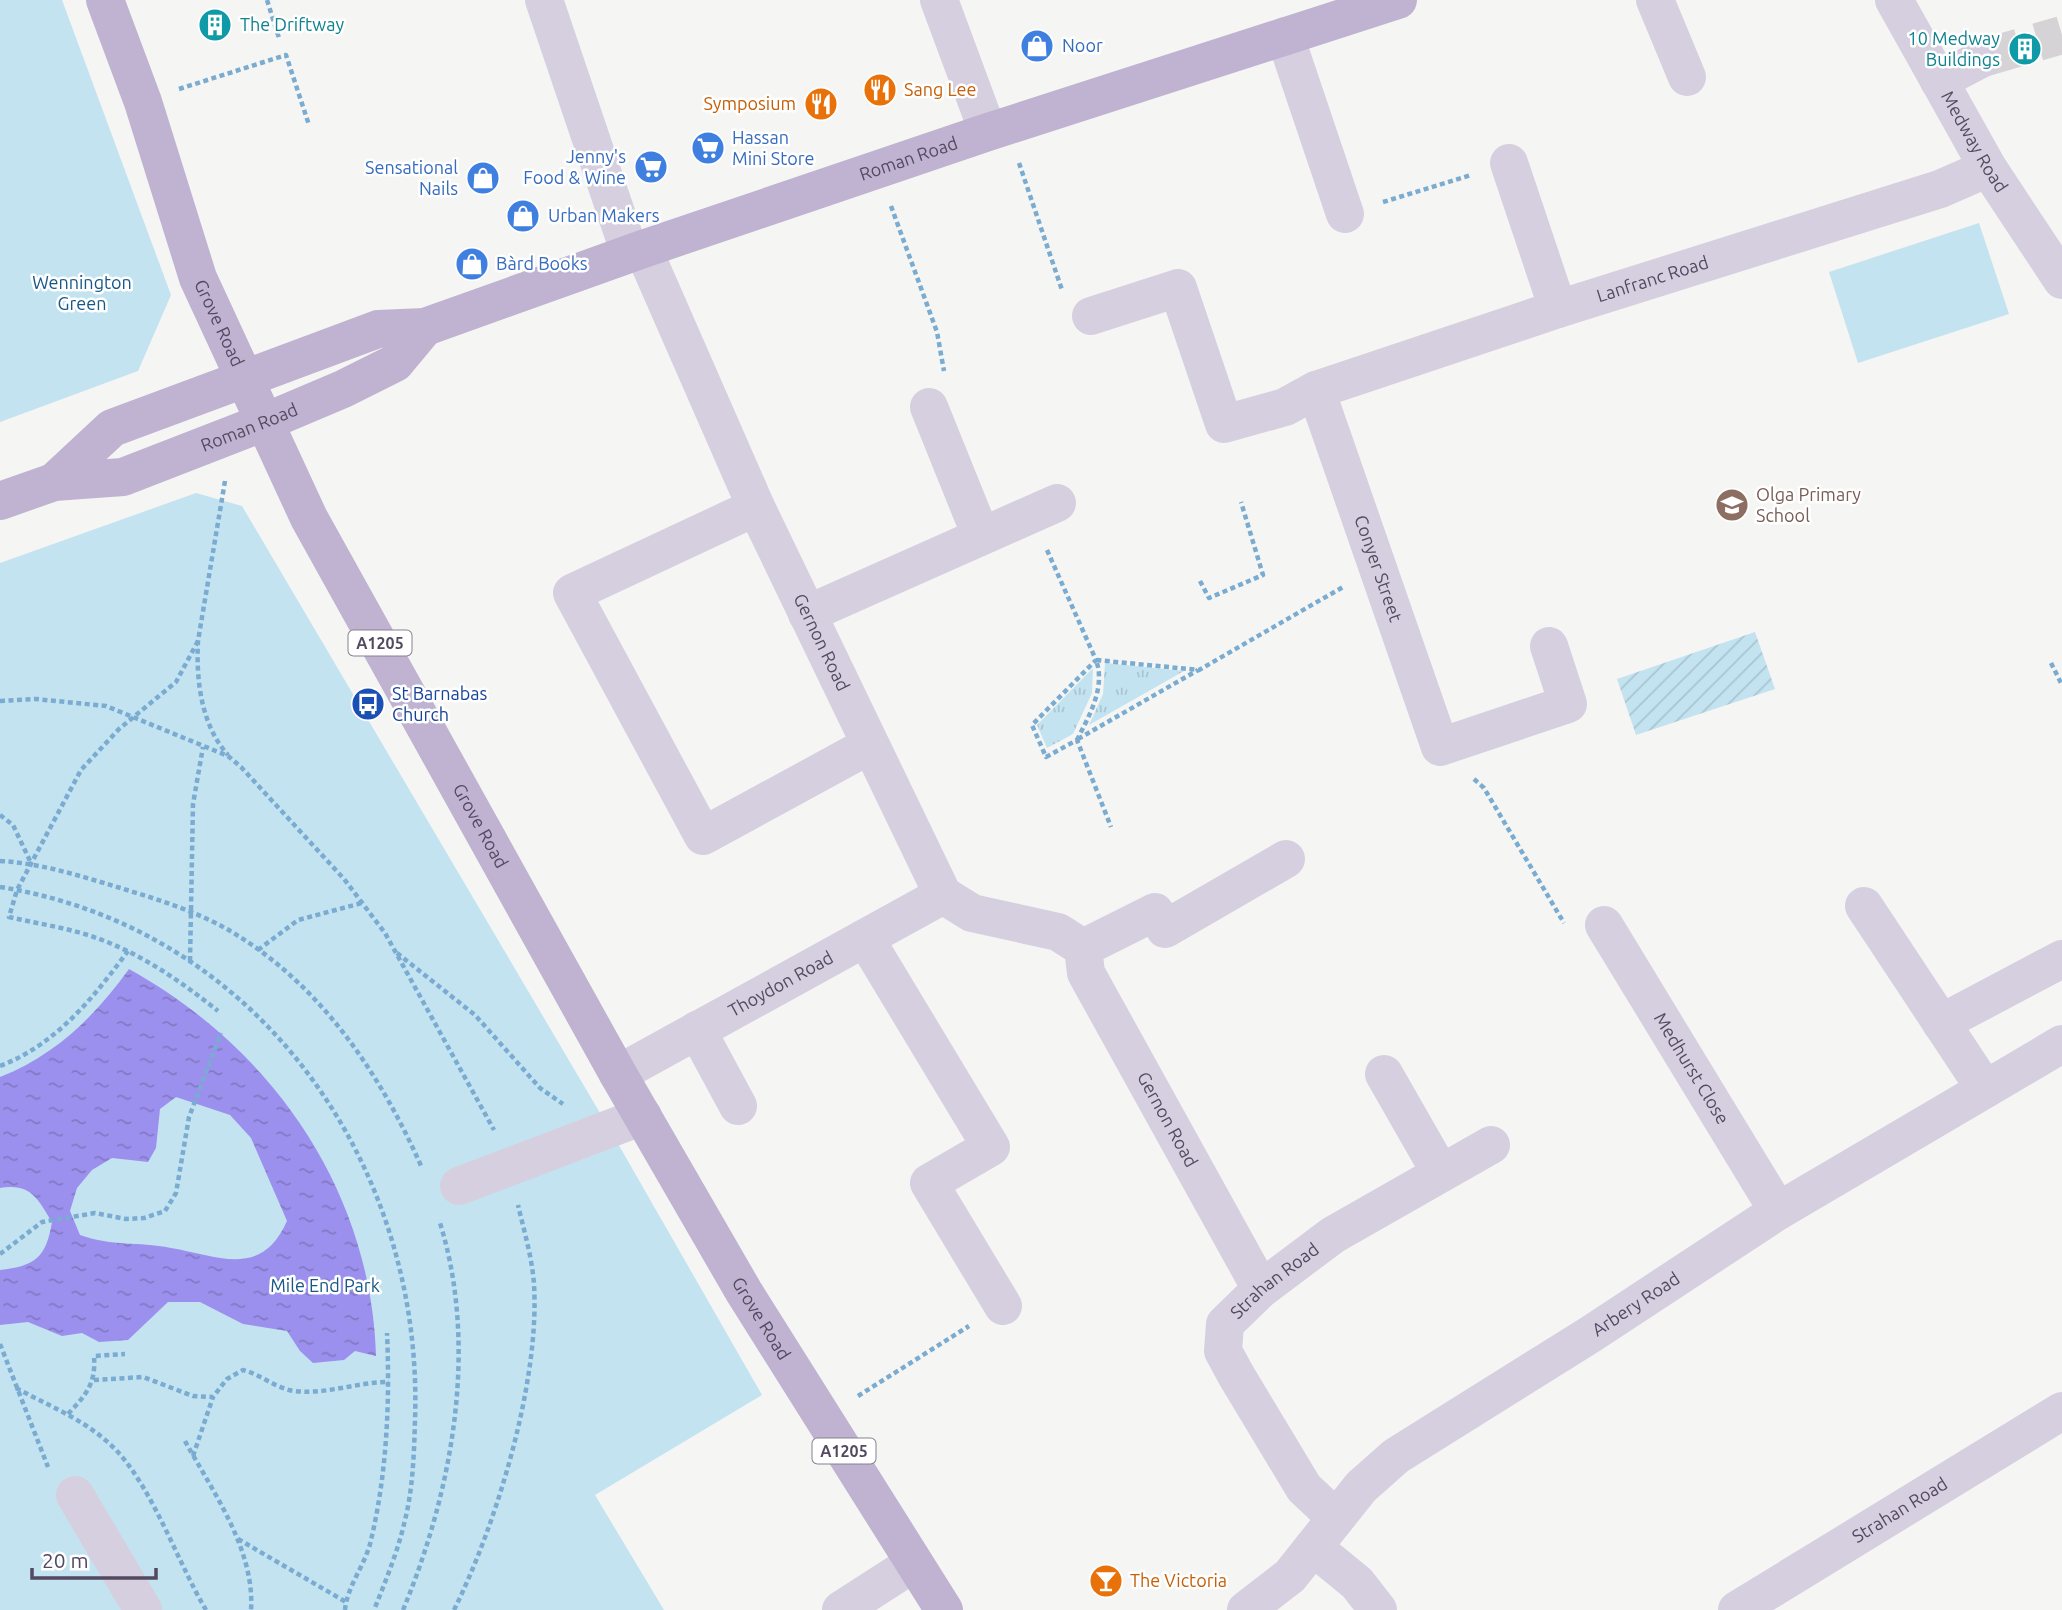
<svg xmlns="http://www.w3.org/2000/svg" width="2062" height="1610" font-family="Ubuntu,sans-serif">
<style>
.grass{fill:url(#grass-tufts)}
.park{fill:#c3e3f1}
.garden{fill:url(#garden-furrows)}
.water{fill:url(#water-ripples);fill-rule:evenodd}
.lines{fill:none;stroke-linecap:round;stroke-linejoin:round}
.minor-tunnel{stroke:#d5d3d6;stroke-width:38;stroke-dasharray:38 19;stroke-linecap:butt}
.path{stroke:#7aabd0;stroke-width:4.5;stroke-dasharray:5 3.5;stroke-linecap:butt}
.minor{stroke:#d6cfdf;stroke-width:38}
.major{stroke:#bfb3d1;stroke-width:38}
.labels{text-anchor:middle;stroke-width:5;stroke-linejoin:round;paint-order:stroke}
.shield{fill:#fff;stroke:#878090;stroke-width:2}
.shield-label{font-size:16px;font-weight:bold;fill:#534a61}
.culture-label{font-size:18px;fill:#0d838f;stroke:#fff;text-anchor:start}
.shop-label{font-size:18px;fill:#366cbe;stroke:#fff;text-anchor:start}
.food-label{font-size:18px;fill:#c56008;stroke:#fff;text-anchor:start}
.street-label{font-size:18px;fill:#534a61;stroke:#fff}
.park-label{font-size:18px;fill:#175786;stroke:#fff}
.education-label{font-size:18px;fill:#785e54;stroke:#fff;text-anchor:start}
.transit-label{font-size:18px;fill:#164399;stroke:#fff;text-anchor:start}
</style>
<defs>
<pattern id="grass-tufts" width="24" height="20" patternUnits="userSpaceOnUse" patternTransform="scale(1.75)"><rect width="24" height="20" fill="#c3e3f1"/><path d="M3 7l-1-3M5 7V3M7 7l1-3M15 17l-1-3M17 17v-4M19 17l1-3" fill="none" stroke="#aac4d1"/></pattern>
<pattern id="garden-furrows" width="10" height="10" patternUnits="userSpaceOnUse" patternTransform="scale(1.75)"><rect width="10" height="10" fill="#c3e3f1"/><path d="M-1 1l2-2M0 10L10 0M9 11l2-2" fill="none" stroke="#aac4d1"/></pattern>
<pattern id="water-ripples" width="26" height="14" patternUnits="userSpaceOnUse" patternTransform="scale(1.75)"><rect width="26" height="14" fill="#9c90ee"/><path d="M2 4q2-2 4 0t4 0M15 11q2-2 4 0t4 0" fill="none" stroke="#8278c4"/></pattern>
</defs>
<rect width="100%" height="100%" fill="#f5f5f3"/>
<g class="grass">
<polygon points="1105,663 1184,671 1089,725 1103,694"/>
<polygon points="1093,668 1092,693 1073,734 1047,748 1037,725"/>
</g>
<g class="park">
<polygon points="0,0 62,0 171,295 138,371 0,422"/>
<polygon points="1979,223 2009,314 1858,363 1829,272"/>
<polygon points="196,493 242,506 613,1135 762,1395 595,1495 664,1610 0,1610 0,563"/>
</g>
<polygon class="garden" points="1755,632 1775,689 1636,735 1617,679"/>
<path class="water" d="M129,969C272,1048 371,1190 376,1356L355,1351L344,1360L313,1363L300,1351L287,1331L243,1324L200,1302H168L128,1340L99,1342L82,1333L62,1336L28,1322L0,1325V1270C35,1266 46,1258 52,1222C37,1198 31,1183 0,1188V1077C56,1055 95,1016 129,969ZM176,1097L230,1115L251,1138L287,1221C261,1279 219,1256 171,1248C136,1241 114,1247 80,1235L70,1211L77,1188L92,1170L112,1158L148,1162L156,1148L160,1109Z"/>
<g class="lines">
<polyline class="minor-tunnel" points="1983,58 2062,35"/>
<g class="path">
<polyline points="267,0 279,38"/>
<polyline points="179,89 286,55 309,125"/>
<polyline points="1019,163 1062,290"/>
<polyline points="1383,202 1471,175"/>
<polyline points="891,206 937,332 944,371"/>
<path d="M225,481L198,641C196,680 201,725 228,755"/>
<polyline points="1047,550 1096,660 1032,725 1046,757 1077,740 1111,827"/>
<polyline points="1200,581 1209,598 1263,575 1241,502"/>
<path d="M198,641L176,682L119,729L81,770L17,890L9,917C35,923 62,927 88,935C137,951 178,979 218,1011"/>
<polyline points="2051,663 2062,685"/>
<polyline points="0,701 36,699 106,706 228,756 241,767 344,879 385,933 494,1130"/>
<polyline points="1078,739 1198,670"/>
<path d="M1077,740C1089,716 1106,687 1096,660L1199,670L1343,587"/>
<polyline points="1474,779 1484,788 1564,923"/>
<polyline points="0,815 13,825 31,863"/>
<path d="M0,861C39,863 77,875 114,886C153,898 197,911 232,932C322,986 381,1075 422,1168"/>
<path d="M0,887C259,928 424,1166 415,1420C414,1454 413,1488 405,1520C398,1551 386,1580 374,1610"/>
<polyline points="258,950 298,920 362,903"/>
<polyline points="397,953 475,1015 540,1088 563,1104"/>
<polyline points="190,961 193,804 203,747"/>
<path d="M0,1066C57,1044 93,998 128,951"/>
<polyline points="0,1254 42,1222 95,1213 126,1219 144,1218 165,1211 176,1193 189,1117 221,1033"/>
<polyline points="0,1344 48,1467"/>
<path d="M94,1380L143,1377L193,1396L213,1397L227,1379L243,1370C262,1375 275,1388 294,1391C326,1395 357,1382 389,1382"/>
<path d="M16,1388C51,1407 88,1421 116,1450C153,1489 178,1563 206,1610"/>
<polyline points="858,1396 969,1326"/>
<path d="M68,1414C87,1394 96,1383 94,1356L125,1354"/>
<path d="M185,1441C213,1492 255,1550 251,1610"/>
<polyline points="193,1456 213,1397"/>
<polyline points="238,1539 346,1602"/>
<path d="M345,1610C347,1586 366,1564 371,1540C387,1473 390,1401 387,1333"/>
<path d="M403,1610C452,1492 479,1348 440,1223"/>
<path d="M454,1610C497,1523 540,1381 534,1284C532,1257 524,1231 518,1205"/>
</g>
<g class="minor">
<polyline points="544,0 630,254"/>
<polyline points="939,0 988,132"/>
<polyline points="1655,0 1687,77"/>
<path id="s1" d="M1894,0L1988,168L2062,280"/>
<polyline points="1285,36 1345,214"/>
<polyline points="1939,81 1983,58"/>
<polyline points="1509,163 1558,309"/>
<path id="s2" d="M643,249L756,507L943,895L972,913L1058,932L1083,948L1086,973L1261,1289"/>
<path id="s3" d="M1091,316L1178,288L1224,424L1285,407L1316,390L1558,309L1940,189L1988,168"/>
<path id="s4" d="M1316,390L1440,747L1568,704L1549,646"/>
<polyline points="929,407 981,536"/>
<polyline points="756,507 572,593 703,836 870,745"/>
<polyline points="807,614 1057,503"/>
<polyline points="1864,906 1985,1089"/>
<path id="s5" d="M1604,925L1778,1211"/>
<polyline points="865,938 991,1147 929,1183 1003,1306"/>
<polyline points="1083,948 1155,912 1165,929 1286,859"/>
<polyline points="1941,1023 2062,959"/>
<polyline points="697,1030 738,1106"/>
<path id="s6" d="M618,1074L943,895"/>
<polyline points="1384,1074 1440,1172"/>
<polyline points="459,1186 643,1116"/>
<polyline points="75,1495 143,1610"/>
<path id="s7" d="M1336,1518L1304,1488L1236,1375L1223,1351L1225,1324L1261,1289L1333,1235L1491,1145"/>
<polyline points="1313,1547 1357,1583 1378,1610"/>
<polyline points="841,1610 914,1563"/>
<path id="s8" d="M1246,1610L1290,1576L1361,1487L1396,1456L1591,1334L1778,1211L2062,1044"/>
<path id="s9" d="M1737,1610L2062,1411"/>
</g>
<g class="major">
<path id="s10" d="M105,0L143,102L198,278L309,518L618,1074L744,1292L944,1610"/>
<path id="s11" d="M54,482L112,428L378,329L425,327L643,249L988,132L1398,0"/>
<path id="s12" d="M0,501L54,482L123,477L265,422L343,389L395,363L425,327"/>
</g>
</g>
<defs>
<symbol id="building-disc" viewBox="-11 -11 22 22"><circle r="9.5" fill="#0f9aa8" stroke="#fff"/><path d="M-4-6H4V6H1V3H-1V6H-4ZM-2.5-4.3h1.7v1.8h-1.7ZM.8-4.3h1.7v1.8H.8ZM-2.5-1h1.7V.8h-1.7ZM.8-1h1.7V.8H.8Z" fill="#fff"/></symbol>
<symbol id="shop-disc" viewBox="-11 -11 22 22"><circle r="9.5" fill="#3f7fe0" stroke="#fff"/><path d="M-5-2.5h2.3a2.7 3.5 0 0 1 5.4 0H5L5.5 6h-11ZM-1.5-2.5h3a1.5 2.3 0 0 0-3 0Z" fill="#fff"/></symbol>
<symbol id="restaurant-disc" viewBox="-11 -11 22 22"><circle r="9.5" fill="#e8710a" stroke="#fff"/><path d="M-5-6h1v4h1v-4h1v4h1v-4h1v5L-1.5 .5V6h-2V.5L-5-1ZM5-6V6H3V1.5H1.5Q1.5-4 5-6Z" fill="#fff"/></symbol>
<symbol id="supermarket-disc" viewBox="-11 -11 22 22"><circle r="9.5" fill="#3f7fe0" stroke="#fff"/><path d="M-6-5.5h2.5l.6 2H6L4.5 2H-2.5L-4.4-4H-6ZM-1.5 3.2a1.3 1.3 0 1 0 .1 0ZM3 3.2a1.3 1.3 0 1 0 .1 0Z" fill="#fff"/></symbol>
<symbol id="school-disc" viewBox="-11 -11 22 22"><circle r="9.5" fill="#8d6e63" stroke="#fff"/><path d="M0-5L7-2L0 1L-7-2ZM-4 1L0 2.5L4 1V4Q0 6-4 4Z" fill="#fff"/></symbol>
<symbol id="bus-disc" viewBox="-11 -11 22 22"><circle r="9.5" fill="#1a4fb4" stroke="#fff"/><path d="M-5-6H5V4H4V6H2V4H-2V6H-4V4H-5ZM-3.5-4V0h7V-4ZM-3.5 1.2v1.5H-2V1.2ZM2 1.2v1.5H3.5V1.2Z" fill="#fff"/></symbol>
<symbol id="bar-disc" viewBox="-11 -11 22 22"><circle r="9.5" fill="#e8710a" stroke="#fff"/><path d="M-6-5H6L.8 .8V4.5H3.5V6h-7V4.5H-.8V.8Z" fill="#fff"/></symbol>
</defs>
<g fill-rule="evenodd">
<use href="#building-disc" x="196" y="6" width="38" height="38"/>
<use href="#shop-disc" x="1018" y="27" width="38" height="38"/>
<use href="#building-disc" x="2006" y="30" width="38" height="38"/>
<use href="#restaurant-disc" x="861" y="71" width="38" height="38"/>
<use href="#restaurant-disc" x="802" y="85" width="38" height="38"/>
<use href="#supermarket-disc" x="689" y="129" width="38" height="38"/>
<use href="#supermarket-disc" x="632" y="148" width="38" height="38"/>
<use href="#shop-disc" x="464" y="159" width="38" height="38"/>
<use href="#shop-disc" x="504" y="197" width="38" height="38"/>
<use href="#shop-disc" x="453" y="245" width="38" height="38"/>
<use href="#school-disc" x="1713" y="486" width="38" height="38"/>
<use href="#bus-disc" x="349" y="685" width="38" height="38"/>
<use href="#bar-disc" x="1087" y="1562" width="38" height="38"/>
</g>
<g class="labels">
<g class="shield">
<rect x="348.5" y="630.5" width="63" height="25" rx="5"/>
<rect x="812.5" y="1438.5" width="63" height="25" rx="5"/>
</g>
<g class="shield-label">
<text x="380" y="649">A1205</text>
<text x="844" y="1457">A1205</text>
</g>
<g class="culture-label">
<text x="240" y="31">The Driftway</text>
<text x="2000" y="45" text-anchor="end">10 Medway<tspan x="2000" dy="21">Buildings</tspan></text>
</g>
<g class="shop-label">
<text x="1062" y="52">Noor</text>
<text x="732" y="144">Hassan<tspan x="732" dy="21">Mini Store</tspan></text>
<text x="626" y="163" text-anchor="end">Jenny's<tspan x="626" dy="21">Food &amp; Wine</tspan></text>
<text x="458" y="174" text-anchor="end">Sensational<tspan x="458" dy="21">Nails</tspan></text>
<text x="548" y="222">Urban Makers</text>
<text x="496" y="270">Bàrd Books</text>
</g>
<g class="food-label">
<text x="904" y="96">Sang Lee</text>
<text x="796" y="110" text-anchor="end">Symposium</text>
<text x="1130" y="1587">The Victoria</text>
</g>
<g class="street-label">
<text dy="6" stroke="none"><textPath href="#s1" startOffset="163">Medway Road</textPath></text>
<text dy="6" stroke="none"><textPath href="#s11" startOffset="922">Roman Road</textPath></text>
<text dy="6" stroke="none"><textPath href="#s3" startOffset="688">Lanfranc Road</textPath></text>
<text dy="6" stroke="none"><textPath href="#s10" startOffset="343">Grove Road</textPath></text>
<text dy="6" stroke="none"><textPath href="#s12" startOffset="262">Roman Road</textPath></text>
<text dy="6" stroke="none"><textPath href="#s4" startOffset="189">Conyer Street</textPath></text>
<text dy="6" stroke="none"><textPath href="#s2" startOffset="432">Gernon Road</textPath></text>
<text dy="6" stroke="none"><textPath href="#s10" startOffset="910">Grove Road</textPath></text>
<text dy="6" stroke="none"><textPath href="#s6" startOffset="186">Thoydon Road</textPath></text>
<text dy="6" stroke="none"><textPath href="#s5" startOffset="168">Medhurst Close</textPath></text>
<text dy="6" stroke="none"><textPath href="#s2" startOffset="1057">Gernon Road</textPath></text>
<text dy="6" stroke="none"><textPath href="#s7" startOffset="296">Strahan Road</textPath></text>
<text dy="6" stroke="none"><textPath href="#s8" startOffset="500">Arbery Road</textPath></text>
<text dy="6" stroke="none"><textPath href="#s10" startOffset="1477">Grove Road</textPath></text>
<text dy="6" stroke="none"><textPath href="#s9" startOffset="191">Strahan Road</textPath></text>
</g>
<g class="park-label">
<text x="82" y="289">Wennington<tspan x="82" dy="21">Green</tspan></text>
<text x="325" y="1292">Mile End Park</text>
</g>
<g class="education-label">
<text x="1756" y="501">Olga Primary<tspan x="1756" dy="21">School</tspan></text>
</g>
<g class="transit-label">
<text x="392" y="700">St Barnabas<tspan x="392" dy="21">Church</tspan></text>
</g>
</g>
<path d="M32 1568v10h124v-10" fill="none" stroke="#534a61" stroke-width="3.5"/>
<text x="42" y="1568" font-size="21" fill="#534a61" stroke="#ffffff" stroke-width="5" paint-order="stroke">20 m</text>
</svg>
